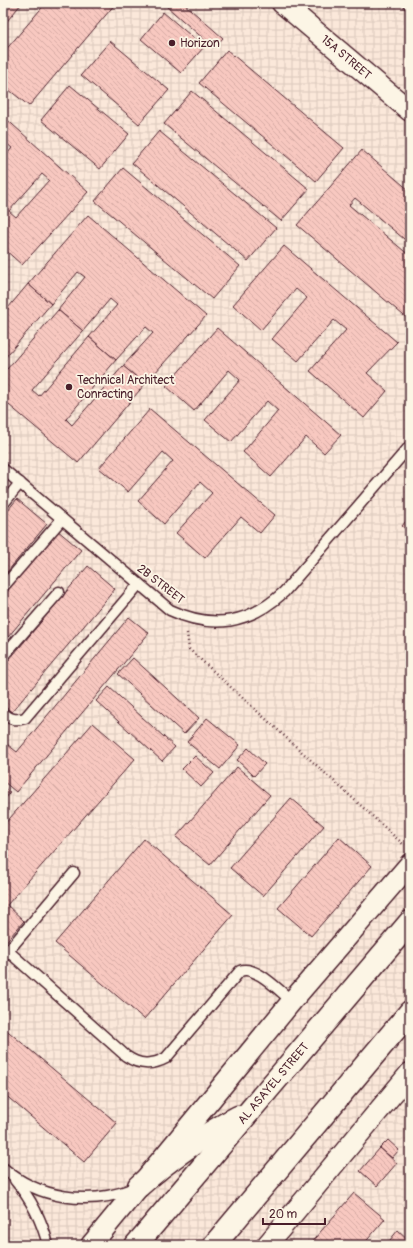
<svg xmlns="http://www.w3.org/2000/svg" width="413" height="1248" font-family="Pangolin,sans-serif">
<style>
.industrial{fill:url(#industrial-grid)}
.building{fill:url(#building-back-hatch);stroke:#4a1f2b;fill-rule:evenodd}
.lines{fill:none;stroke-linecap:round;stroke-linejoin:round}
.service-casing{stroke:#4a1f2b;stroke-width:13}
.minor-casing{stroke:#4a1f2b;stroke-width:23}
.secondary-casing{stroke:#4a1f2b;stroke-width:25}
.path{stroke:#4a1f2b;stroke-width:2.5;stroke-dasharray:1 3;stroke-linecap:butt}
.service{stroke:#fcf5e5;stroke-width:10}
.minor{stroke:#fcf5e5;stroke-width:20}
.secondary{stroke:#fcf5e5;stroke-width:22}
.poi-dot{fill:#4a1f2b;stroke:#fcf5e5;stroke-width:1.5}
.labels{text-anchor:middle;stroke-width:3.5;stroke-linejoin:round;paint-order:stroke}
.poi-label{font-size:12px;fill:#4a1f2b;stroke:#fcf5e5;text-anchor:start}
.street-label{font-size:12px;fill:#4a1f2b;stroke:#fcf5e5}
</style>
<defs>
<pattern id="industrial-grid" width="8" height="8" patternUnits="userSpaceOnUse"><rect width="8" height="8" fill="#fbe8da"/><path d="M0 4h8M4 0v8" fill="none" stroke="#d9c7bb"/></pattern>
<pattern id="building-back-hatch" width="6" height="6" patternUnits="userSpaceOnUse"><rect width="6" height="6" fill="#f8c8c0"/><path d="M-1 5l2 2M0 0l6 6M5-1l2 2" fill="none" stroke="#d6aba5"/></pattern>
</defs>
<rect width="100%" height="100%" fill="#fcf5e5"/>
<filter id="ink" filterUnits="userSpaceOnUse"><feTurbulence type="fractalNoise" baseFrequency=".025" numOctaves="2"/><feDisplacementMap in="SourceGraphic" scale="8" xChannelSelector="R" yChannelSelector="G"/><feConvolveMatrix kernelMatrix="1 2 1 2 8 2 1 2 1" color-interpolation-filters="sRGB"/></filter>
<g filter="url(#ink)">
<rect class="industrial" x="3" y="3" width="407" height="1242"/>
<g class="building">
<polygon points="3,3 22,3 3,26"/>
<polygon points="46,3 116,3 29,106 3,85 3,53"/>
<polygon points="168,3 183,3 223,38 214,48 166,6"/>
<polygon points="163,12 204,47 181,73 141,39"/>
<polygon points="110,41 169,90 139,124 81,75"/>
<polygon points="227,50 344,148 316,181 199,83"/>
<polygon points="70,85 129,134 100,169 41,120"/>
<polygon points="192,91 309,189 281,221 164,124"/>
<path d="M3,116L88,192L22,265L3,248V159L12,148L5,142L3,145ZM42,174L49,180L16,217L9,211Z"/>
<polygon points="159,131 276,228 248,261 132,163"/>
<polygon points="362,150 410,191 410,244 355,198 349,205 410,256 410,321 297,225"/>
<polygon points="123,168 240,266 212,299 95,201"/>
<polygon points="88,215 206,316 145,384 123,366 153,333 146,327 116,360 89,337 117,305 110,299 83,331 58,310 85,277 78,272 51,304 28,284"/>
<polygon points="284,246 397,342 367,373 387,391 364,418 310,371 346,330 334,320 298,361 272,339 307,298 296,289 261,330 233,305"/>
<polygon points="28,284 51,304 3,360 3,314"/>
<polygon points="58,310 83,331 32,390 39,396 89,337 116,360 66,419 72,425 123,366 145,384 78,463 3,400 3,366 7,369"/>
<polygon points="217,328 341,435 324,453 306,437 271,477 243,452 278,411 267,401 231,442 205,420 240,380 229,370 194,411 166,386"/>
<polygon points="150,409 275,515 260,533 241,517 205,558 176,533 212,493 200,482 164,524 138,501 173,461 163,452 128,492 99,468"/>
<polygon points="17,499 47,524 3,577 3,516"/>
<polygon points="410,516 410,533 402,526"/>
<polygon points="57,530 81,550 3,643 3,593"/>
<polygon points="88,566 115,589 11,713 3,707 3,667"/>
<polygon points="129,617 149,633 16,792 3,781 3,741 17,752"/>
<polygon points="133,658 199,718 184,734 118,674"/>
<polygon points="109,687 175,747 162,761 96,701"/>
<polygon points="207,718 240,745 220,769 187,742"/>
<polygon points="93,723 135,759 7,905 24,921 3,945 3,826"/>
<polygon points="248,748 265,764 254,776 237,760"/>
<polygon points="195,756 214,773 201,787 182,769"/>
<polygon points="237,767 270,795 210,865 176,837"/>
<polygon points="3,787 10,793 3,801"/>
<polygon points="291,798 324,826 263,896 230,868"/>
<polygon points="339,837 372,866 311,936 278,908"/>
<polygon points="144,839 233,915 144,1019 55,943"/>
<polygon points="3,1027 117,1123 84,1162 3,1093"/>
<polygon points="388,1140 399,1150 392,1158 380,1148"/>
<polygon points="380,1148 397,1163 377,1186 360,1171"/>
<polygon points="354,1193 385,1219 363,1245 309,1245"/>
<polygon points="398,1230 410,1241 410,1245 386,1245"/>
</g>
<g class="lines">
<defs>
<g id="service">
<polyline points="408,3 410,5"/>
<path d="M3,469L170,610C213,630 249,624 284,592L410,446"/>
<polyline points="3,504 20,483"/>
<polyline points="3,587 62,519"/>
<polyline points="3,656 59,592"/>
<path d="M3,713C10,719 15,721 25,718L139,584"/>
<path d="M8,951L126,1056C139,1065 151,1066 166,1058L240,971C256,965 279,991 292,1001"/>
<polyline points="3,957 74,873"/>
<path d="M3,1168C39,1199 89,1206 132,1189"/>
<path d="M15,1180C31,1199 42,1221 48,1245"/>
</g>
<g id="minor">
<path id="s1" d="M282,3L410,111"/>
<polyline points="91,1245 292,1001 410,864"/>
<polyline points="267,1245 410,1073"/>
</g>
<g id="secondary">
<path d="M139,1186C169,1159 202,1136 238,1117"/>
<path id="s2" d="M136,1245L410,922"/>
<polyline points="214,1245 410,1012"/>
</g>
</defs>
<use href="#service" class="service-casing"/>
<use href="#minor" class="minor-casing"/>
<use href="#secondary" class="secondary-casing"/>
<polyline class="path" points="187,633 189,649 404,845"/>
<use href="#service" class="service"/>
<use href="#minor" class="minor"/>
<use href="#secondary" class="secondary"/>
</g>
</g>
<g class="poi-dot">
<circle cx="172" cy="43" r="4"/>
<circle cx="69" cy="387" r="4"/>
</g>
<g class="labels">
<g class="poi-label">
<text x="180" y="47">Horizon</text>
<text x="77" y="384">Technical Architect<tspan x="77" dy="14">Conracting</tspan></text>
</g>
<g class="street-label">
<text dy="4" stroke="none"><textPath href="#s1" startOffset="84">15A STREET</textPath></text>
<text transform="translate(161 584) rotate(38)" y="4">2B STREET</text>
<text dy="4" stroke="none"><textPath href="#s2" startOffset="212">AL ASAYEL STREET</textPath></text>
</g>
</g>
<rect width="413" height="1248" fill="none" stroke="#fcf5e5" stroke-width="16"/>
<rect x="8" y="8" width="397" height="1232" fill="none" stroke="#4a1f2b" stroke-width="1.5" filter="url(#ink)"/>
<path d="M263 1218v6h62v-6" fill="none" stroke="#4a1f2b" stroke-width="2"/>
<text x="269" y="1218" font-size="12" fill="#4a1f2b" stroke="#fcf5e5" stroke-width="3" paint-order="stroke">20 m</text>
</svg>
